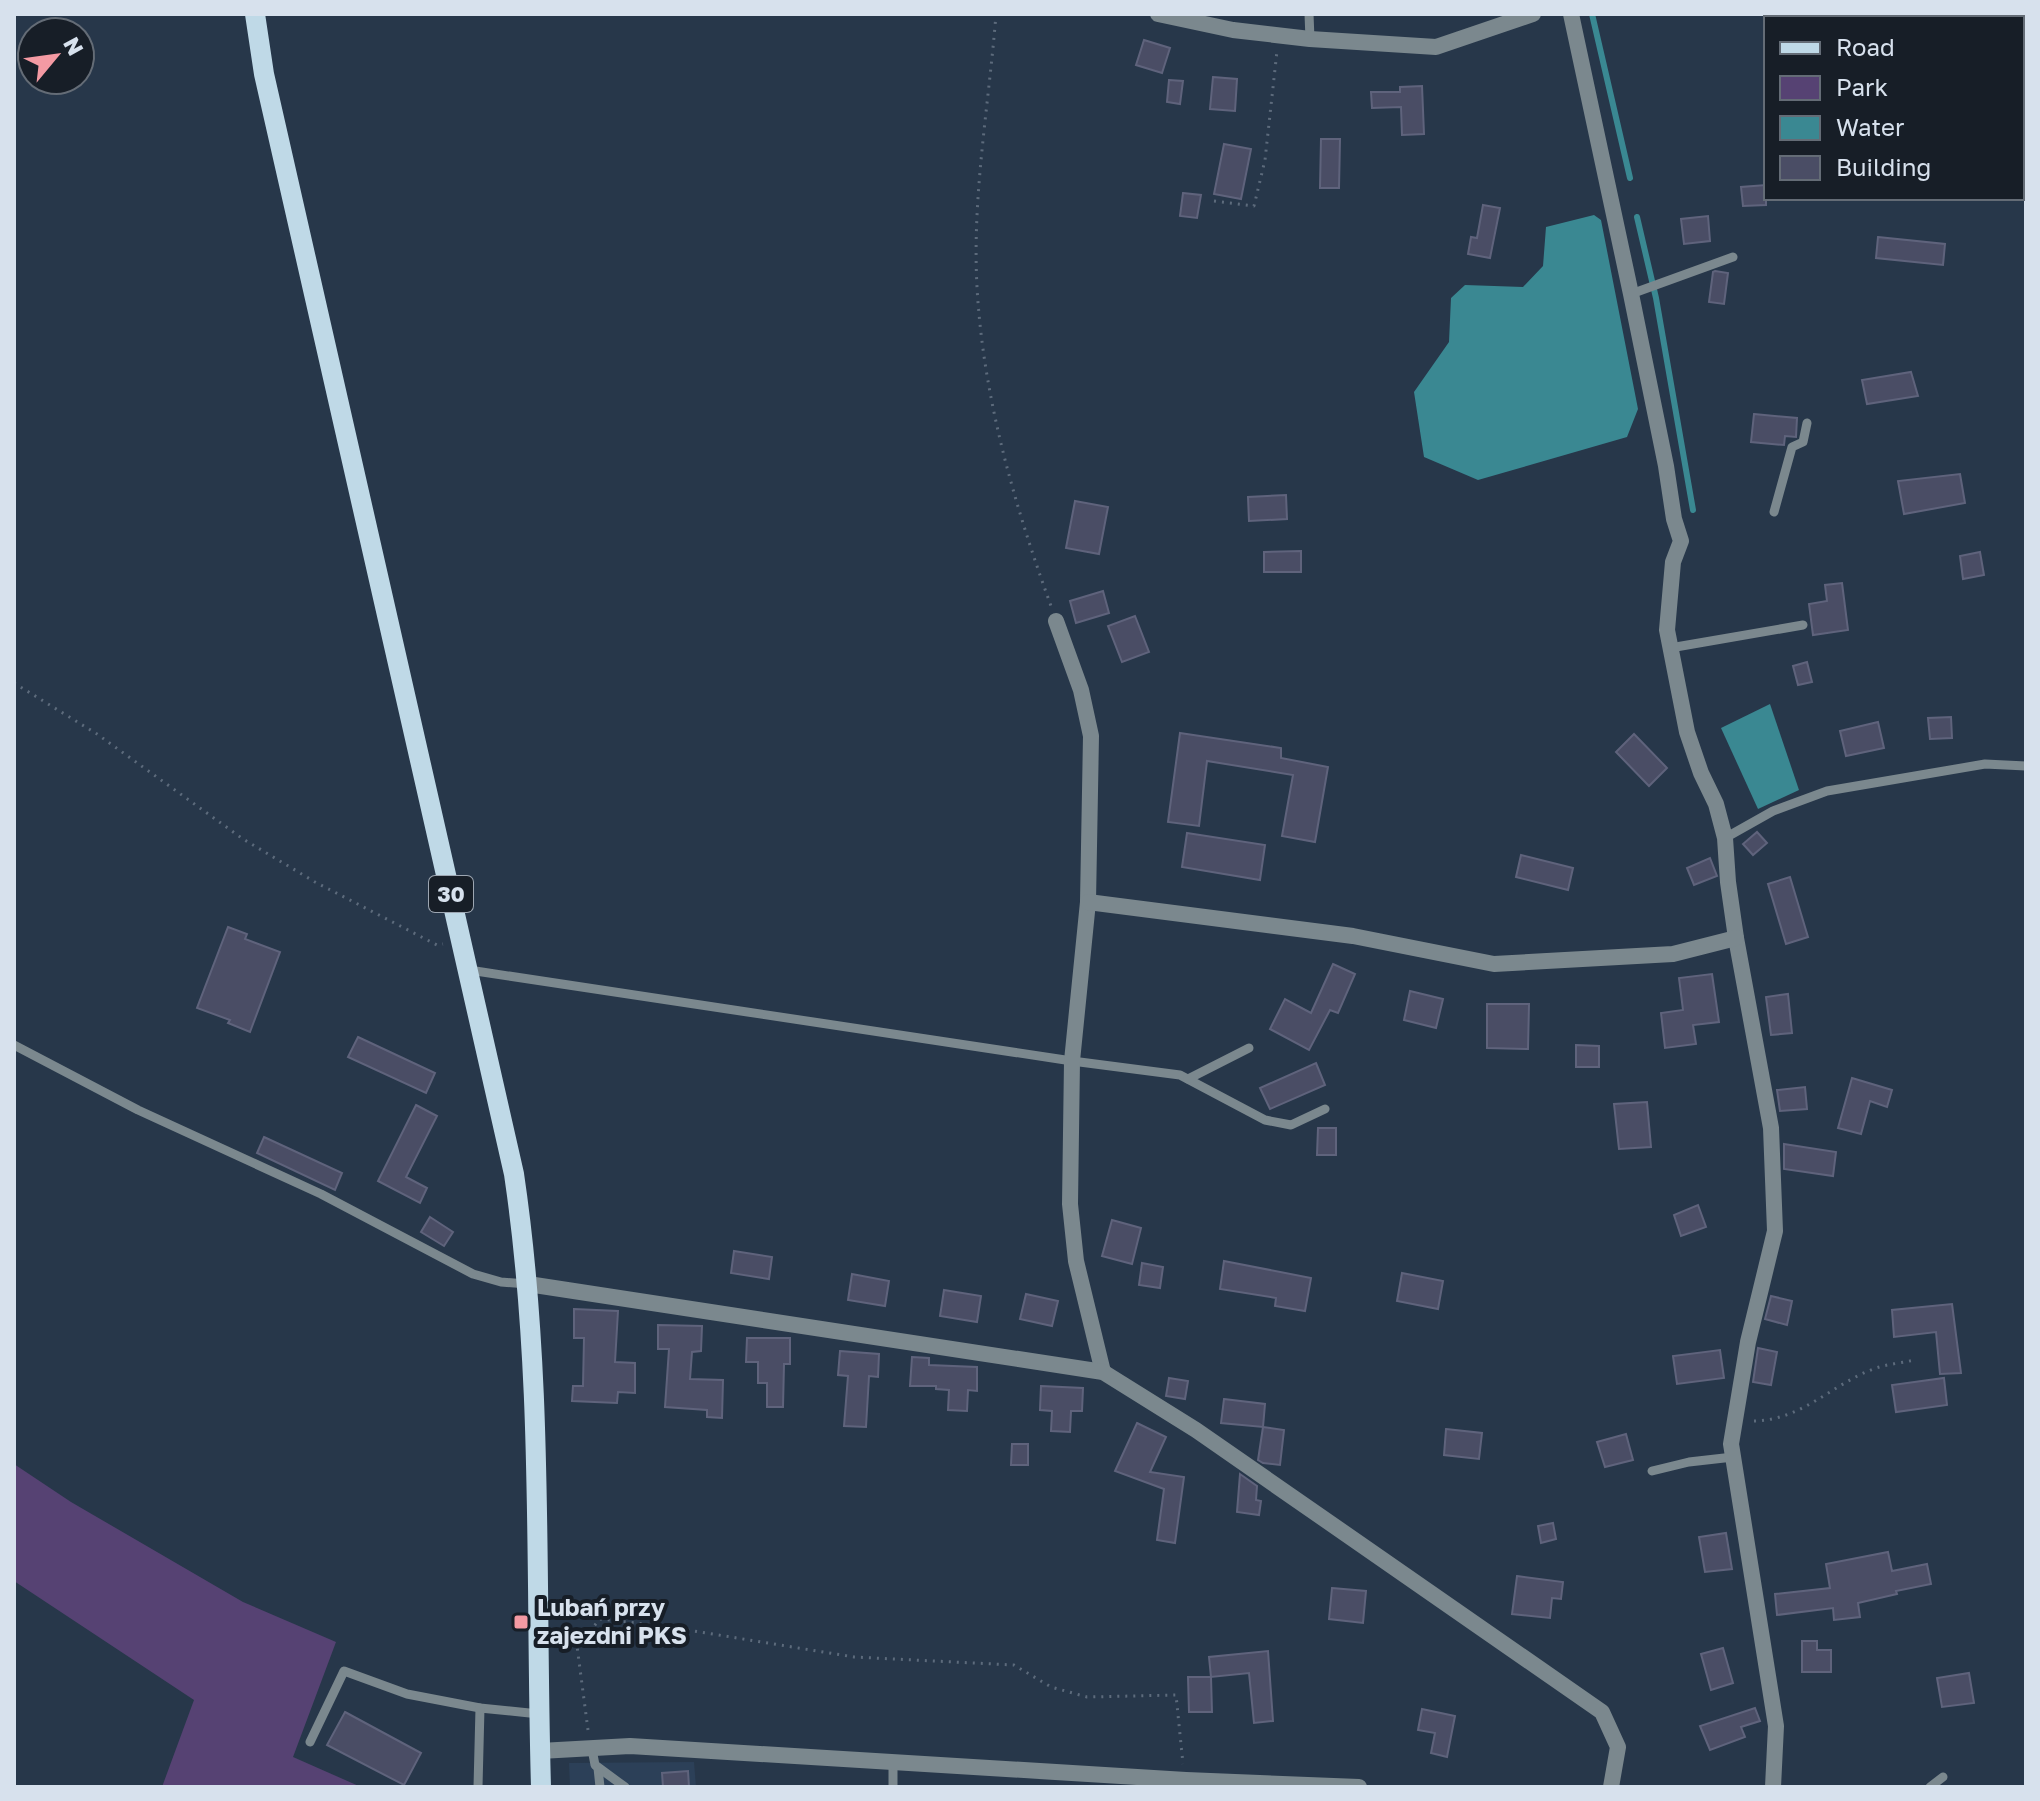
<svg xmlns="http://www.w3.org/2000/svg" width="2040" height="1801" font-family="'Golos Text',sans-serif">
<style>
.built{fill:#2c4058}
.green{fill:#564273}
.water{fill:#3a8892}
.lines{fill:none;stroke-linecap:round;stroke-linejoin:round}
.stream{stroke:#3a8892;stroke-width:6}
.building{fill:#4a4d65;stroke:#5f637c;stroke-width:2}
.path{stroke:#5d6b7c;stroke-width:3;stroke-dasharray:2 6;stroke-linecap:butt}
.lane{stroke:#7b888e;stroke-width:9}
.street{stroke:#7b888e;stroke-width:16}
.primary{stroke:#bfd9e7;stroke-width:20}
.poi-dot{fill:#f49aa3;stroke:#171e27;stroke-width:3}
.labels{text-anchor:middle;stroke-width:8;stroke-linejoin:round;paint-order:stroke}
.shield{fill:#171e27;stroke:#9da6b2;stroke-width:2}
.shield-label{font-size:22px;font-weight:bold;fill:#d7e1ed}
.poi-label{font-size:24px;font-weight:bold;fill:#d7e1ed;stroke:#171e27;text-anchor:start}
</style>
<rect width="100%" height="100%" fill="#27374a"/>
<polygon class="built" points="694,1762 696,1787 570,1787 569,1763"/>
<polygon class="green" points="14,1464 71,1502 243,1602 336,1642 293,1757 361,1787 162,1787 194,1700 14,1581"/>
<g class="water">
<polygon points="1594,215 1601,220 1638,409 1627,437 1478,480 1424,457 1414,392 1449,342 1451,298 1465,285 1523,287 1543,266 1546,227"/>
<polygon points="1770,704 1799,790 1758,809 1721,728"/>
</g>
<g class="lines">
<g class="stream">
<polyline points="1592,14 1630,178"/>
<polyline points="1637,217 1656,298 1693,510"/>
</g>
</g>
<g class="building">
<polygon points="1144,40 1170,48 1162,73 1136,65"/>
<polygon points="1213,77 1237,79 1235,111 1210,109"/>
<polygon points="1169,80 1183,81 1180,104 1167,102"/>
<polygon points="1422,86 1424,134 1402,135 1401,107 1372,108 1371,92 1400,92 1400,87"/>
<polygon points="1321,139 1340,139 1339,188 1320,188"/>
<polygon points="1224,144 1251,149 1241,199 1214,194"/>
<polygon points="1766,185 1766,205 1743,206 1741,187"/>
<polygon points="1183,193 1201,195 1197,218 1180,216"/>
<polygon points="1483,205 1500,208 1490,258 1468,254 1471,237 1477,238"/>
<polygon points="1708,216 1710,241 1684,244 1681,219"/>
<polygon points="1878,237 1945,244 1943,265 1876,258"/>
<polygon points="1715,271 1728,273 1724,304 1709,302 1713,272"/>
<polygon points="1911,372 1918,396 1867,404 1862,380"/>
<polygon points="1754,414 1797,418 1796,437 1785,436 1784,445 1751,442"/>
<polygon points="1960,474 1965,503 1904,514 1898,481"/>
<polygon points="1286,495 1287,519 1249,521 1248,497"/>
<polygon points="1075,501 1108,507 1099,554 1066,548"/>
<polygon points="1301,551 1301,572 1264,572 1264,552"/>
<polygon points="1980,552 1984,575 1963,579 1960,556"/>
<polygon points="1842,583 1848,630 1813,635 1809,604 1827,601 1825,585"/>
<polygon points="1103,591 1109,613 1076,623 1070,601"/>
<polygon points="1135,616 1149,652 1122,662 1108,626"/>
<polygon points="1807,662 1812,682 1798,685 1793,666"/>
<polygon points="1951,717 1952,738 1930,739 1928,718"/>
<polygon points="1878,722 1884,748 1846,756 1840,731"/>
<polygon points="1180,733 1281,748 1281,758 1328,767 1315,842 1282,836 1293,775 1207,761 1199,826 1168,822"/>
<polygon points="1634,734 1667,768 1649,786 1616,752"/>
<polygon points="1757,832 1767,843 1753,855 1743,844"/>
<polygon points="1187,833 1265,845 1260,880 1182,867"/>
<polygon points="1521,855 1573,868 1568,890 1516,877"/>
<polygon points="1710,858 1717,876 1694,885 1687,868"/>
<polygon points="1790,877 1808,937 1786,944 1768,884"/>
<polygon points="228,927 247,934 245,939 280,952 250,1032 228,1023 230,1020 197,1008"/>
<polygon points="1333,964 1355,974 1338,1013 1330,1010 1309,1050 1270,1029 1285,999 1311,1013"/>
<polygon points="1712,974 1719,1022 1693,1025 1696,1044 1665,1048 1661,1013 1683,1010 1679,978"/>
<polygon points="1410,991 1443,999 1436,1028 1404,1020"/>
<polygon points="1788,994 1792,1033 1771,1035 1766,997"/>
<polygon points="1487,1004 1529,1004 1528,1049 1487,1048"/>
<polygon points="358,1037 435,1073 426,1093 348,1057"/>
<polygon points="1576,1045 1599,1046 1599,1067 1576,1067"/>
<polygon points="1316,1063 1325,1085 1270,1109 1260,1088"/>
<polygon points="1852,1078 1892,1090 1887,1107 1870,1101 1861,1134 1838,1128"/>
<polygon points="1805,1087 1807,1109 1780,1111 1777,1090"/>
<polygon points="1647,1102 1651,1147 1619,1149 1614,1104"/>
<polygon points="416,1105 437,1116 406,1177 427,1188 420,1203 378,1181"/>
<polygon points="1318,1128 1336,1128 1336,1155 1317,1155"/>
<polygon points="264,1137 342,1173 335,1190 257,1153"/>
<polygon points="1784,1144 1836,1152 1833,1176 1784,1169"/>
<polygon points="1698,1205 1706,1227 1681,1236 1674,1215"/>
<polygon points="430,1217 453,1232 444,1246 421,1232"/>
<polygon points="1112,1220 1141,1228 1132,1264 1102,1256"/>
<polygon points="734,1251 772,1257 769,1279 731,1273"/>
<polygon points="1224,1261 1311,1278 1305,1311 1275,1306 1276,1298 1220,1289"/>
<polygon points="1142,1263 1163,1267 1160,1288 1139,1285"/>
<polygon points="1402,1273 1443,1281 1438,1309 1397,1301"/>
<polygon points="852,1274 889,1281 885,1306 848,1300"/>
<polygon points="944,1290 981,1296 977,1322 940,1316"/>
<polygon points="1026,1294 1058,1301 1052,1326 1020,1319"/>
<polygon points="1771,1296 1792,1301 1787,1325 1765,1319"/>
<polygon points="1952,1304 1961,1373 1940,1374 1936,1332 1894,1337 1892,1310"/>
<polygon points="574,1309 618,1311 615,1362 635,1363 635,1393 618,1392 617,1403 572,1401 573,1386 583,1386 584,1338 574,1338"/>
<polygon points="658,1325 702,1326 701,1351 692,1352 690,1379 723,1380 722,1418 707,1417 707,1410 665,1407 669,1349 658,1349"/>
<polygon points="747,1338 790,1338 790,1364 784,1364 783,1407 767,1407 767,1383 758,1383 758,1362 746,1362"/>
<polygon points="1758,1348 1777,1352 1771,1385 1753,1382"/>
<polygon points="1720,1350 1724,1378 1677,1384 1673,1356"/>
<polygon points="840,1351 879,1354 878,1377 869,1376 866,1427 844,1426 848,1376 838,1375"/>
<polygon points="912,1357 929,1358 929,1365 977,1367 977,1391 968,1390 967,1411 948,1410 949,1390 936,1389 936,1386 910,1386"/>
<polygon points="1169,1378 1188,1381 1185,1399 1166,1396"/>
<polygon points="1944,1378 1947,1405 1896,1412 1892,1385"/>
<polygon points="1041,1386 1083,1388 1082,1411 1071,1411 1070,1432 1051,1431 1052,1411 1040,1410"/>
<polygon points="1224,1399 1265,1404 1263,1427 1221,1423"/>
<polygon points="1137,1423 1166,1437 1150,1472 1184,1477 1175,1543 1157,1540 1164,1489 1115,1471"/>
<polygon points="1263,1427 1284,1430 1280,1465 1263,1463 1258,1460"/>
<polygon points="1446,1429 1482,1433 1479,1459 1444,1455"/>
<polygon points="1626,1434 1633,1460 1605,1467 1597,1442"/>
<polygon points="1012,1444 1028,1444 1028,1465 1011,1465"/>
<polygon points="1240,1474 1257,1486 1256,1500 1261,1501 1259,1515 1237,1512"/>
<polygon points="1553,1523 1556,1539 1541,1543 1538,1526"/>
<polygon points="1726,1533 1732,1569 1705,1572 1699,1537"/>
<polygon points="1888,1552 1892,1571 1927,1564 1931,1584 1896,1591 1897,1594 1858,1603 1860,1617 1834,1620 1833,1608 1777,1615 1775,1594 1830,1588 1826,1564"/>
<polygon points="1517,1576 1563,1582 1561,1599 1552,1598 1550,1618 1512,1614"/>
<polygon points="1332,1588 1366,1591 1363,1623 1329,1619"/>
<polygon points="1802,1641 1817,1641 1817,1650 1831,1650 1831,1672 1802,1672"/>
<polygon points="1723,1648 1733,1683 1711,1690 1701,1654"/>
<polygon points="1268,1651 1273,1721 1254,1723 1249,1673 1211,1677 1209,1657"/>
<polygon points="1969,1673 1974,1703 1942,1707 1937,1678"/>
<polygon points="1188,1677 1211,1677 1212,1712 1189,1712"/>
<polygon points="1755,1708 1760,1721 1741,1727 1745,1737 1710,1750 1700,1726"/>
<polygon points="1422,1709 1455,1716 1447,1757 1431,1753 1435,1733 1418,1730"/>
<polygon points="345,1712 421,1753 404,1785 327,1745"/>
<polygon points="688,1771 689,1787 663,1787 662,1773"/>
</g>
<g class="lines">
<g class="path">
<path d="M996,14C989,104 972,196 977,287C983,396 1014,504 1051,606"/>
<polyline points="1214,201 1254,206 1265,160 1277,51"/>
<polyline points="14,683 97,734 243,839 315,882 437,945 443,944"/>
<path d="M1754,1421C1803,1420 1833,1383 1876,1368C1888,1364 1902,1363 1914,1360"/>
<polyline points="588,1730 577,1646 600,1619 663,1626 854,1657 1014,1665 1051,1687 1087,1697 1176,1695 1183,1764"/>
</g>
<g class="lane">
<polyline points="1309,14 1310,39"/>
<polyline points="1631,294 1733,257"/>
<polyline points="1774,512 1792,447 1803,442 1807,423"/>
<polyline points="1670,648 1803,625"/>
<polyline points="1725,838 1773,811 1827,791 1985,764 2026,766"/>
<polyline points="469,970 1072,1061 1180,1075 1265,1120 1291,1125 1325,1109"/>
<polyline points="14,1045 138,1110 321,1194 473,1274 501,1282 527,1284"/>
<polyline points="1188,1079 1249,1048"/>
<polyline points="1652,1471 1689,1462 1733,1457"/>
<polyline points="310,1742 344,1671 407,1694 480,1708 539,1714"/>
<polyline points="592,1749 595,1765 625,1787"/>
<polyline points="598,1768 600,1787"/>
<polyline points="478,1787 480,1708"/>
<polyline points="893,1787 893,1762"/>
<polyline points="1930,1787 1943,1777"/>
</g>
<g class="street">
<polyline points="1158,14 1233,30 1310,39 1436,47 1533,14"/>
<polyline points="1571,14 1631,294 1666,466 1674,519 1681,541 1673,562 1667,630 1687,732 1701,773 1716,804 1725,838 1728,882 1736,938 1771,1128 1775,1231 1748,1342 1731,1444 1776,1726 1773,1787"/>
<polyline points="1056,621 1081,690 1091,736 1088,902 1072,1061 1070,1204 1076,1261 1103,1372"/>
<polyline points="1088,902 1353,936 1494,964 1673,954 1736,938"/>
<polyline points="528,1284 1103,1372 1196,1430 1602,1712 1618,1747 1611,1787"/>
<polyline points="540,1751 630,1746 1186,1780 1359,1787"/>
</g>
<path class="primary" d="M255,14L264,74L514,1174C544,1376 535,1583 541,1787"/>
</g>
<rect class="poi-dot" x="513" y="1614" width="16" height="16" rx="4"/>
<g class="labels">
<rect class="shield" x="429" y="876" width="44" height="36" rx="6"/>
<g class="shield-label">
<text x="451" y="902">30</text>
</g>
<g class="poi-label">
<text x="537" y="1616">Lubań przy<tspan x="537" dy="28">zajezdni PKS</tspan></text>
</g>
</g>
<rect width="2040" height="1801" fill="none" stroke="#d7e1ed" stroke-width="32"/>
<rect x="1764" y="16" width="260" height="184" fill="#171e27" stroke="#646c76" stroke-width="2"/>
<rect x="1780" y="42" width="40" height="12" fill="#bfd9e7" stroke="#646c76" stroke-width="2"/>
<text x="1836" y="56" font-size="24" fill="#d7e1ed">Road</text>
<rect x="1780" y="76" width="40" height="24" fill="#564273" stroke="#646c76" stroke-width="2"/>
<text x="1836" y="96" font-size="24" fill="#d7e1ed">Park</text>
<rect x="1780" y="116" width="40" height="24" fill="#3a8892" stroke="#646c76" stroke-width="2"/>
<text x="1836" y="136" font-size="24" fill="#d7e1ed">Water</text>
<rect x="1780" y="156" width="40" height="24" fill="#4a4d65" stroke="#646c76" stroke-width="2"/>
<text x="1836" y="176" font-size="24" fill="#d7e1ed">Building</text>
<g transform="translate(56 56) rotate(61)"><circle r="38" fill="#171e27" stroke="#646c76" stroke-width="2"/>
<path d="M0-6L14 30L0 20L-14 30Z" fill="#f49aa3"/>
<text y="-12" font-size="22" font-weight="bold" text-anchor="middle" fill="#d7e1ed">N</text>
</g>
</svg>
